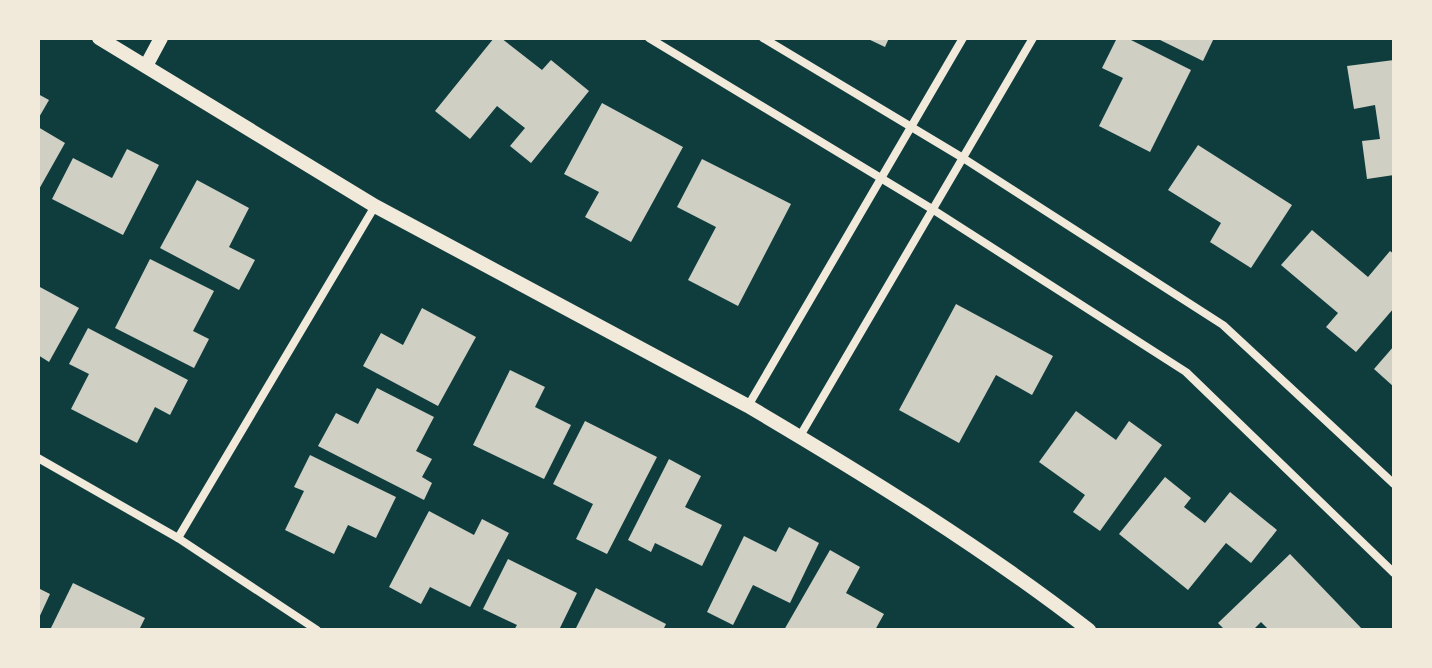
<svg xmlns="http://www.w3.org/2000/svg" width="1432" height="668" font-family="Literata,serif">
<style>
.building{fill:#cfcfc3}
.lines{fill:none;stroke-linecap:round;stroke-linejoin:round}
.minor{stroke:#f1e9da;stroke-width:8}
.tertiary{stroke:#f1e9da;stroke-width:14}
</style>
<rect width="100%" height="100%" fill="#0f3d3e"/>
<g class="building">
<polygon points="494,38 501,38 542,70 551,60 589,91 531,163 510,146 525,128 497,106 470,139 435,111"/>
<polygon points="866,38 889,38 885,47"/>
<polygon points="1117,38 1127,38 1191,70 1150,152 1099,126 1123,78 1102,68"/>
<polygon points="1156,38 1214,38 1203,61"/>
<polygon points="1394,60 1394,175 1367,179 1362,141 1380,139 1375,105 1354,109 1347,66"/>
<polygon points="38,94 49,100 38,119"/>
<polygon points="602,103 683,147 631,242 585,217 599,192 564,174"/>
<polygon points="38,127 65,143 38,191"/>
<polygon points="1198,145 1292,205 1251,268 1210,242 1221,223 1168,190"/>
<polygon points="127,149 159,165 123,235 52,199 73,158 112,178"/>
<polygon points="702,159 791,204 738,306 688,280 716,227 677,207"/>
<polygon points="197,180 249,208 229,247 255,260 239,290 160,248"/>
<polygon points="1312,230 1368,277 1390,251 1394,254 1394,308 1356,352 1326,327 1338,313 1281,265"/>
<polygon points="150,259 214,291 193,331 209,339 194,368 115,328"/>
<polygon points="38,286 79,308 49,362 38,355"/>
<polygon points="956,304 1053,356 1032,395 996,375 959,443 899,410"/>
<polygon points="422,308 476,337 438,406 363,366 381,333 403,345"/>
<polygon points="88,328 188,380 170,415 155,407 137,443 71,409 89,374 69,364"/>
<polygon points="1394,346 1394,387 1374,369"/>
<polygon points="510,370 545,387 535,407 571,425 544,479 473,445"/>
<polygon points="377,388 434,417 416,451 432,459 422,477 432,483 424,500 318,446 336,413 358,424"/>
<polygon points="1076,411 1116,440 1129,421 1162,445 1100,531 1073,512 1085,495 1039,462"/>
<polygon points="585,421 657,457 607,554 576,539 593,504 553,484"/>
<polygon points="310,455 396,497 376,538 348,525 334,554 285,530 304,491 294,487"/>
<polygon points="669,459 701,476 685,507 722,525 702,566 655,543 651,552 628,540"/>
<polygon points="1165,477 1191,498 1184,507 1205,523 1230,492 1277,530 1251,563 1226,543 1188,590 1119,534"/>
<polygon points="429,511 474,535 482,519 509,533 470,607 430,587 421,604 389,587"/>
<polygon points="789,527 819,543 790,603 753,585 733,625 707,612 744,536 776,552"/>
<polygon points="830,550 860,567 846,593 884,614 875,630 784,630"/>
<polygon points="1290,554 1363,630 1269,630 1261,622 1253,630 1225,630 1218,623"/>
<polygon points="508,559 577,593 559,630 514,630 517,625 483,609"/>
<polygon points="73,583 145,618 139,630 50,630"/>
<polygon points="38,588 50,594 38,620"/>
<polygon points="596,588 666,624 663,630 575,630"/>
</g>
<g class="lines">
<g class="minor">
<polyline points="649,38 932,209 1186,372 1394,573"/>
<polyline points="763,38 963,158 1223,325 1394,484"/>
<polyline points="748,406 963,38"/>
<polyline points="800,436 1033,38"/>
<polyline points="38,458 178,538 317,630"/>
<polyline points="178,538 375,206"/>
</g>
<g class="tertiary">
<path d="M99,38L375,206L748,406C865,475 982,547 1089,630"/>
<polyline points="146,66 161,38"/>
</g>
</g>
<rect width="1432" height="668" fill="none" stroke="#f1e9da" stroke-width="80"/>
</svg>
